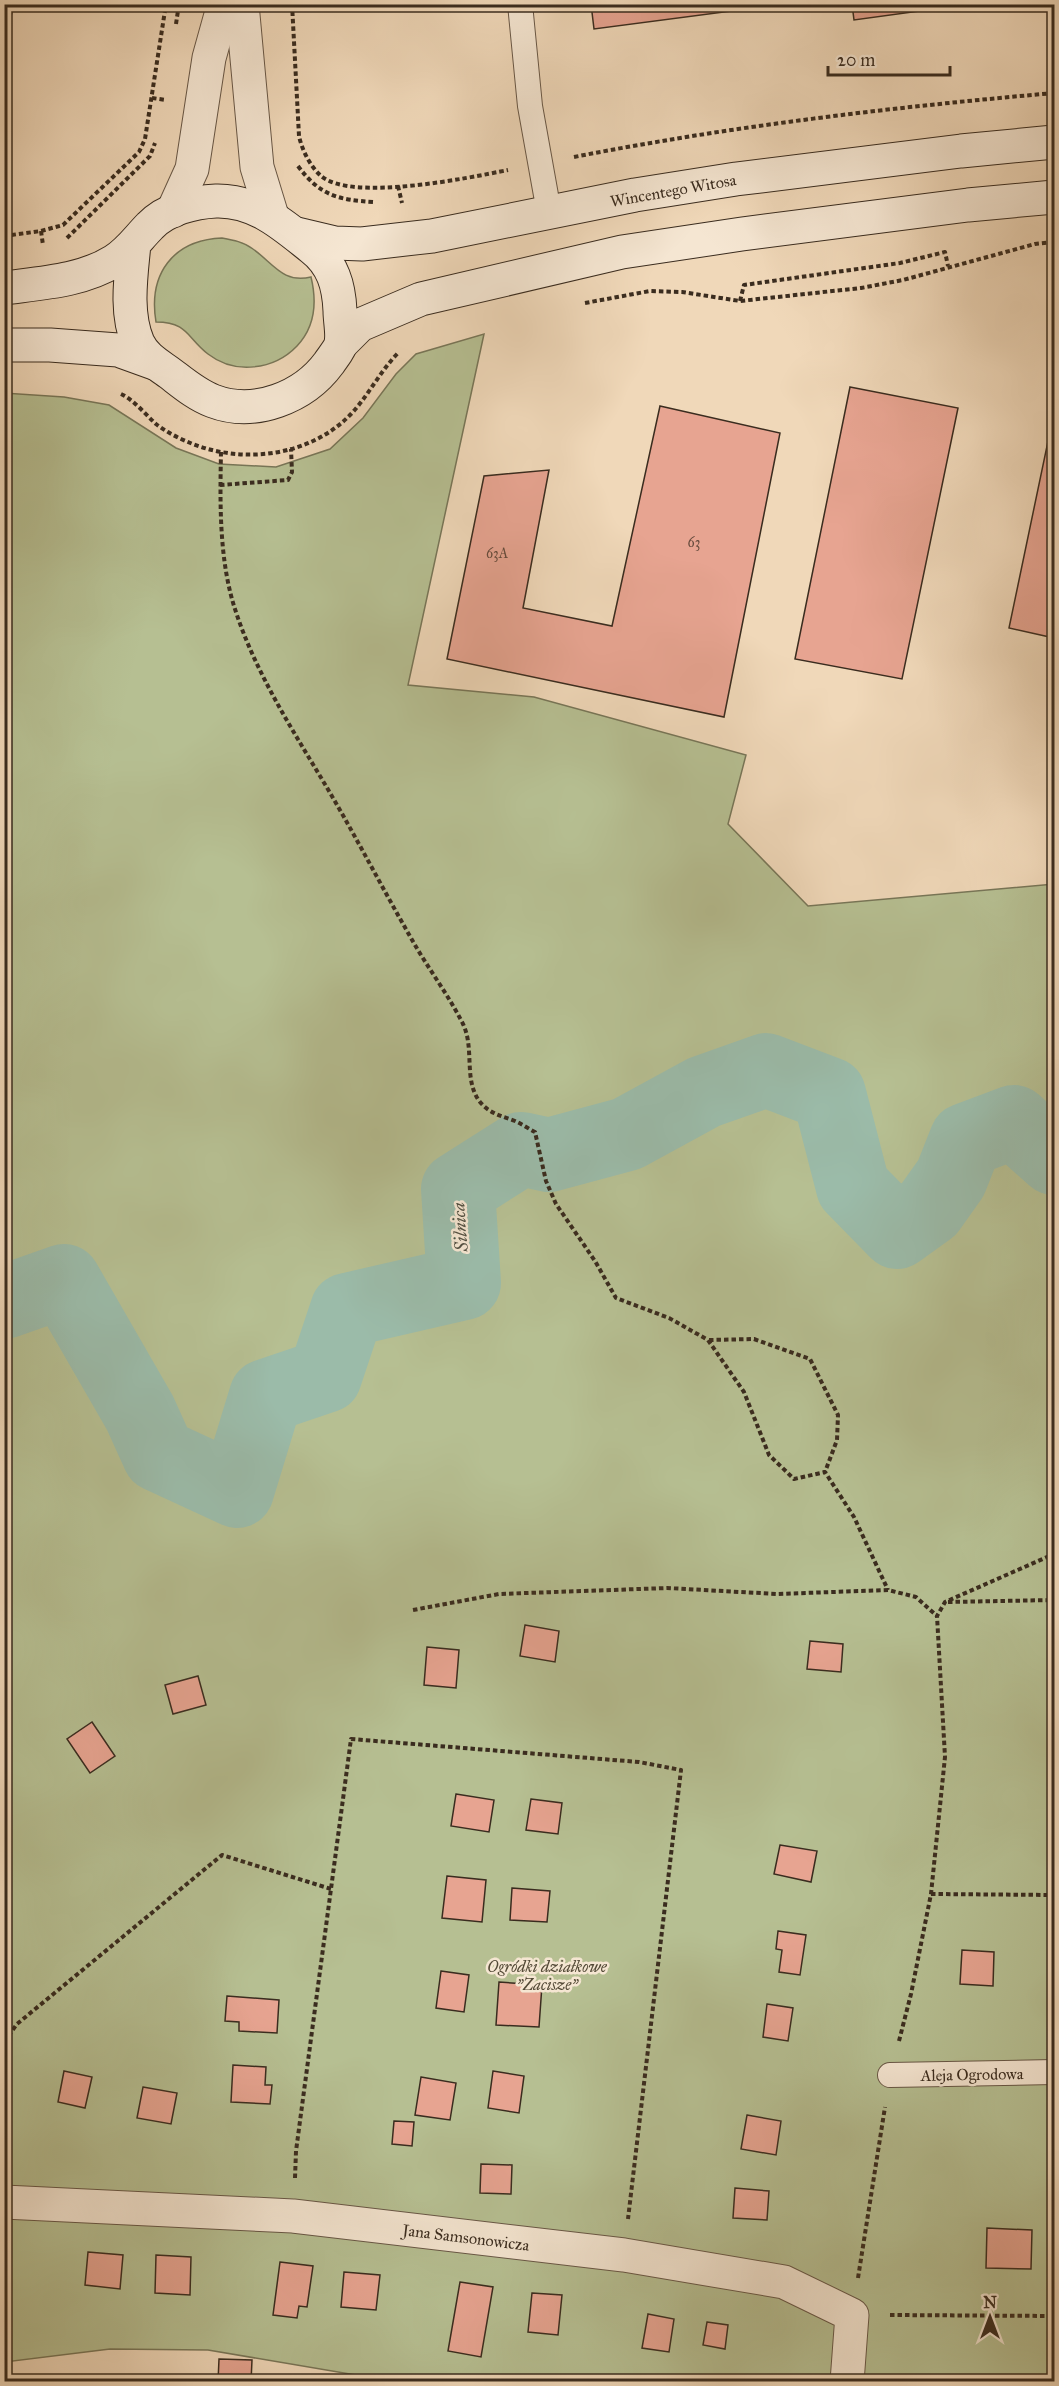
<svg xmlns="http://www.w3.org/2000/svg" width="1059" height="2386" font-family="'IM FELL Great Primer',serif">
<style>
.green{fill:#b6bf92;stroke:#787658;stroke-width:1.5}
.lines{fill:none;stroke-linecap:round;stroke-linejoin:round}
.river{stroke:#9bbba9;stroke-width:74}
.building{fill:#e7a491;stroke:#3a2c1f;stroke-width:1.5}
.service-casing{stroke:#685746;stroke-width:26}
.minor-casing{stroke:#685746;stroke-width:35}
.secondary-casing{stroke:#3a2c1f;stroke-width:35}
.path{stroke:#3a2c1f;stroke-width:4;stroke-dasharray:4.5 3;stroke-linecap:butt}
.service{stroke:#f5e6d2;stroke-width:24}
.minor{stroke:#f5e6d2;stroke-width:33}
.secondary{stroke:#f5e6d2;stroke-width:33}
.labels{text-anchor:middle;stroke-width:5;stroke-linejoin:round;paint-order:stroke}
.number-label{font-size:14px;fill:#654a3c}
.street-label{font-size:16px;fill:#3a2c1f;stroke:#f5e6d2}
.park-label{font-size:16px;font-style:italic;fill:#534936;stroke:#f5e6d2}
.water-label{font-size:18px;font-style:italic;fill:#525042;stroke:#f5e6d2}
</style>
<rect width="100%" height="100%" fill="#f0d8b9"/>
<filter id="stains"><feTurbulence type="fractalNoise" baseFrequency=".00333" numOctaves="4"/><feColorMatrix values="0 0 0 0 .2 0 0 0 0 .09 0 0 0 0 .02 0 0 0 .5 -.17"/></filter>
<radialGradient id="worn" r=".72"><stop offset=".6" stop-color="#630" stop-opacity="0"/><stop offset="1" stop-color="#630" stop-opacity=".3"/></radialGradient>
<g class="green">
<path d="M222,238C233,240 244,242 253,249C273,263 283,284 311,277C317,302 316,326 297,346C274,370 235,375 208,354C187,338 188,322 156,322C148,274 173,240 222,238Z"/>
<polygon points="484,334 408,685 534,697 746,755 728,824 808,906 1054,884 1054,2381 397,2382 208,2350 110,2349 5,2362 4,393 64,397 109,405 176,448 219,464 276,467 330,449 363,418 396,374 416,354"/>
</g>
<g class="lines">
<polyline class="river" points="4,1302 64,1281 140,1413 159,1455 237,1491 266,1396 325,1376 347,1310 464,1283 458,1189 521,1149 549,1155 627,1134 704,1092 766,1070 829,1094 853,1187 897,1232 929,1209 951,1178 966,1140 1014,1122 1054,1158"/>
</g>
<g class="building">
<polygon points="4,4 14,4 7,32 4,32"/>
<polygon points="591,4 784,4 594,29"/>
<polygon points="852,4 971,4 854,20"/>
<polygon points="850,387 958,408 902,679 795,659"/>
<polygon points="660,406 780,433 724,717 447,659 484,476 549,470 523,608 612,626"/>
<polygon points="1052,422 1054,423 1054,638 1009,628"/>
<polygon points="525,1625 559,1631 555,1662 520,1656"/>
<polygon points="810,1641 843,1644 841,1672 807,1669"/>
<polygon points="427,1647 459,1650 456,1688 424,1685"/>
<polygon points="198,1676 206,1705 173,1714 165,1685"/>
<polygon points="92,1722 115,1756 90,1773 67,1739"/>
<polygon points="456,1794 494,1800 489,1832 451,1826"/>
<polygon points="531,1799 562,1803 558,1834 526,1830"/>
<polygon points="780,1845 817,1851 811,1882 774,1874"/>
<polygon points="447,1876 486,1880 482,1922 442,1918"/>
<polygon points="512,1888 550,1891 547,1922 510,1920"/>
<polygon points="778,1931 806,1935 800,1975 779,1972 782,1950 776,1949"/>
<polygon points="962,1950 994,1952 993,1986 960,1984"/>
<polygon points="441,1971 469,1975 464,2012 436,2008"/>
<polygon points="499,1982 542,1985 539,2027 496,2025"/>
<polygon points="227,1996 279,2000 277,2033 239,2031 239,2022 225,2021"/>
<polygon points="767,2004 793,2008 788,2041 763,2037"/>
<polygon points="233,2065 266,2067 265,2085 272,2085 270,2104 231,2102"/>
<polygon points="64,2071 92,2077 85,2108 58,2102"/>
<polygon points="493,2071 524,2076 519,2113 488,2108"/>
<polygon points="421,2077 456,2083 450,2120 415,2115"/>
<polygon points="143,2087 177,2093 171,2124 137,2118"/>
<polygon points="747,2115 781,2121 776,2155 741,2149"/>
<polygon points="394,2121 414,2122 412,2146 392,2144"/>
<polygon points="481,2164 512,2165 511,2194 480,2193"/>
<polygon points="735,2188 769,2191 767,2220 733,2218"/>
<polygon points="987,2228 1032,2230 1031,2269 986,2268"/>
<polygon points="88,2252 123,2255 120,2289 85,2285"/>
<polygon points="156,2255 191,2257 190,2295 155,2293"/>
<polygon points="280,2262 313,2266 307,2307 299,2306 297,2318 273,2315"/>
<polygon points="344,2272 380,2275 376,2310 341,2307"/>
<polygon points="460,2282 493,2287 481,2357 448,2351"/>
<polygon points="532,2293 562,2295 558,2335 528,2332"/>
<polygon points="648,2314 674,2319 669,2352 642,2348"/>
<polygon points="707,2322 728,2325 725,2349 703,2345"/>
<polygon points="219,2359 252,2360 251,2382 218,2382"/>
</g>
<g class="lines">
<defs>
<g id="service">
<polyline points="520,4 530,106 549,212"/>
<polyline points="890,2075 1054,2072"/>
</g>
<g id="minor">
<polyline points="242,4 257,167 272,216"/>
<polyline points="173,211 192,169 209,58 224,4"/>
<polyline points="4,2202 293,2216 624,2255 784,2282 852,2315 847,2382"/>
</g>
<g id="secondary">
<polyline points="297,234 335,243 362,244 432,236 635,195 736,179 961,151 1054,142"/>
<path d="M4,288C41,283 82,281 114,261C129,252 138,238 150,226C166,209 194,202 216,201C256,200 283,225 312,248C333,264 339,286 340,311C340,321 343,334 341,343C340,349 333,357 329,363C304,397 255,417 213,401C197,395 184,384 171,374C159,365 145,358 138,343C125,313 131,276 134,244"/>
<polyline points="341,344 360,325 421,299 622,252 742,234 968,205 1054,197"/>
<polyline points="4,345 50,345 118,350 154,363"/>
</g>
</defs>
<use href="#service" class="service-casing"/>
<use href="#minor" class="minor-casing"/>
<use href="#secondary" class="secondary-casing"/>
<g class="path">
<path d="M292,4L299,136C302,150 310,166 321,176C352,202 468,178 508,170"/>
<polyline points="176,24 179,4"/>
<polyline points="152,98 166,100"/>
<path d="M574,157C732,126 894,107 1054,93"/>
<path d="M298,166C320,196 339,200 374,202"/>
<polyline points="398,186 402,203"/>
<polyline points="41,231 43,245"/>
<polyline points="4,236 41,231 63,225 139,152 145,139 166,4"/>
<polyline points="67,238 150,156 155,143"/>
<polyline points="740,301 744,285 900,263 945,252 948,266"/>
<polyline points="585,303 650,291 682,292 740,301 861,288 903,280 1035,244 1054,242"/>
<path d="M121,394C134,400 145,414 156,424C165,431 178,438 188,442C241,465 310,457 351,414C369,395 380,371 399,352"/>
<path d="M221,452C220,502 219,557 234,606C253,667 287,721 320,776C352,829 380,884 411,938C427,967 448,994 463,1024C475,1049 463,1080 480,1102C490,1114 502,1116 515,1121C522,1124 529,1129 535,1132L546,1181L556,1204L595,1261L616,1298L669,1318L708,1340L744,1392L769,1455L794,1479L825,1472L854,1517L888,1590"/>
<polyline points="220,485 288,480 292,472 291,449"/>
<polyline points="709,1340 754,1339 810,1359 838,1415 837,1440 825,1472"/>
<polyline points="948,1602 1054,1600"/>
<polyline points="413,1610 499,1594 667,1588 777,1594 888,1590 916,1597 937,1616"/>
<polyline points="931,1894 1054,1895"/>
<polyline points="899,2041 911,1994 931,1894 945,1757 937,1616 945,1602 1054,1554"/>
<polyline points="4,2042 17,2024 222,1855 331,1889"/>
<polyline points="295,2178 296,2151 351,1739 639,1762 681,1770 628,2219"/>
<polyline points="858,2278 885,2107"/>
<polyline points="890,2315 1054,2316"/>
</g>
<use href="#service" class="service"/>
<use href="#minor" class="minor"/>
<use href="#secondary" class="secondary"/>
</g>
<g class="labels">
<g class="number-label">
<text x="694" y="547">63</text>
<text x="497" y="558">63A</text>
</g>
<g class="street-label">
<text transform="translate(673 190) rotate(-10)" y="6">Wincentego Witosa</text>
<text transform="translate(972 2074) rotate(-1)" y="6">Aleja Ogrodowa</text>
<text transform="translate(466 2237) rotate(7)" y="6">Jana Samsonowicza</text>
</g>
<g class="park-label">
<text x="547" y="1972">Ogródki działkowe<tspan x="547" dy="18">"Zacisze"</tspan></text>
</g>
<g class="water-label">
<text transform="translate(460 1227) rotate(-94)" y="6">Silnica</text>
</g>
</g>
<rect width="1059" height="2386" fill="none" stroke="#f0d8b9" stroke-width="24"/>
<rect x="6" y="6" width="1047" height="2374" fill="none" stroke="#3a2c1f" stroke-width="3"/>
<rect x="12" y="12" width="1035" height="2362" fill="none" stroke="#3a2c1f" stroke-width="1.5"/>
<g transform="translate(990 2317)" stroke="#f5e6d2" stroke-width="4.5" paint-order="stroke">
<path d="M0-4.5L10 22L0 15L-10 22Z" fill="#3a2c1f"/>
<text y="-9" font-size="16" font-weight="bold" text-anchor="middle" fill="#3a2c1f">N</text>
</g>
<path d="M828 66v9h122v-9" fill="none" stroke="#3a2c1f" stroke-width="3"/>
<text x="837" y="66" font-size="18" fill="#3a2c1f" stroke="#f5e6d2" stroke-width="4.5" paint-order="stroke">20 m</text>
<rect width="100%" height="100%" filter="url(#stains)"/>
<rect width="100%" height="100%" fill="url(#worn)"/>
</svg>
